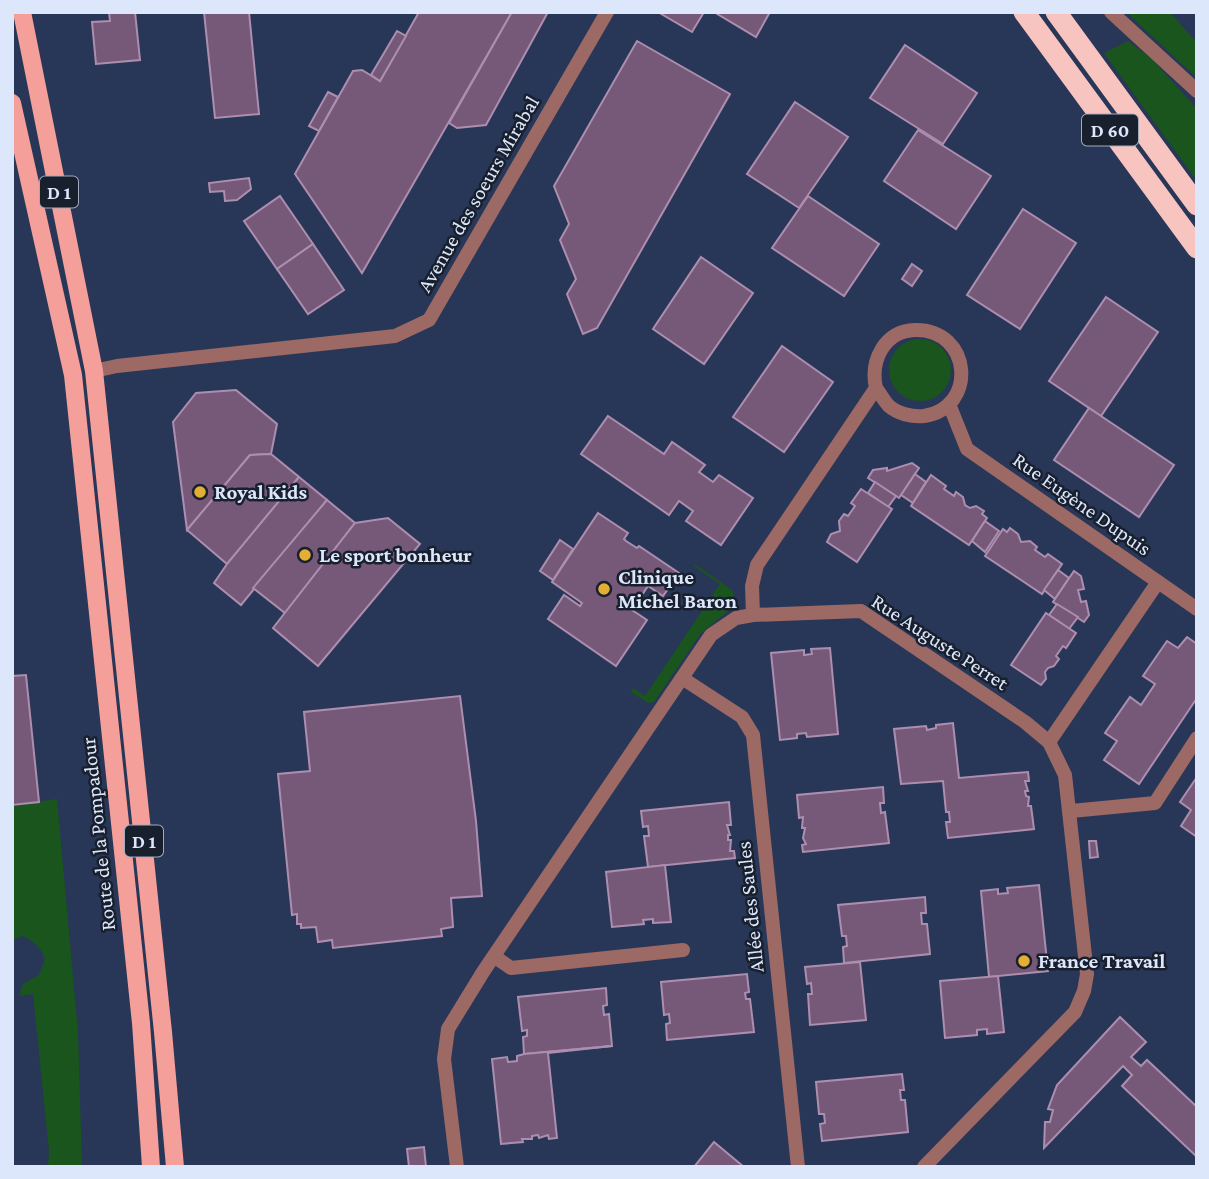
<svg xmlns="http://www.w3.org/2000/svg" width="1209" height="1179" font-family="'Crimson Pro',serif">
<style>
.green{fill:#19551d}
.building{fill:#765878;stroke:#ad8eaf;stroke-width:2}
.lines{fill:none;stroke-linecap:round;stroke-linejoin:round}
.street{stroke:#9d6965;stroke-width:14}
.primary{stroke:#f49f99;stroke-width:18}
.highway{stroke:#f8c4bf;stroke-width:21}
.poi-dot{fill:#e2af34;stroke:#181f2d;stroke-width:2.5}
.labels{text-anchor:middle;stroke-width:5;stroke-linejoin:round;paint-order:stroke}
.shield{fill:#181f2d;stroke:#a2abbe;stroke-width:2}
.shield-label{font-size:19px;font-weight:bold;fill:#dde7fc}
.street-label{font-size:21px;fill:#dde7fc;stroke:#181f2d}
.poi-label{font-size:21px;font-weight:bold;fill:#dde7fc;stroke:#181f2d;text-anchor:start}
</style>
<rect width="100%" height="100%" fill="#283757"/>
<g class="green">
<polygon points="1126,12 1170,12 1197,43 1197,78"/>
<polygon points="1128,41 1151,58 1197,109 1197,181 1104,53"/>
<circle cx="920" cy="370" r="31"/>
<polygon points="695,564 732,590 737,604 701,633 654,702 648,703 631,692 633,688 645,696 720,584 694,566"/>
<path d="M57,799L78,1032L82,1167H48L49,1151L33,994L19,996L23,984L39,975L45,959C40,947 35,942 23,936L12,940V805Z"/>
</g>
<g class="building">
<polygon points="109,12 135,12 140,60 96,64 92,22 110,21"/>
<polygon points="204,12 249,12 259,114 215,118"/>
<polygon points="419,12 512,12 362,273 295,174 353,71 362,70 380,81"/>
<polygon points="512,12 548,12 486,125 457,128 449,123"/>
<polygon points="658,12 704,12 692,32"/>
<polygon points="714,12 770,12 756,37"/>
<polygon points="397,31 406,36 380,81 371,75"/>
<polygon points="637,41 730,94 597,328 583,334 567,294 576,279 560,240 569,224 554,186"/>
<polygon points="905,45 977,93 943,144 870,98"/>
<polygon points="328,92 338,97 319,131 309,126"/>
<polygon points="795,102 848,137 799,208 747,174"/>
<polygon points="918,130 991,176 956,229 884,181"/>
<polygon points="249,178 251,189 237,200 225,201 224,191 210,192 209,183"/>
<polygon points="280,196 313,244 277,269 244,221"/>
<polygon points="808,196 879,244 844,296 772,248"/>
<polygon points="1023,209 1076,243 1020,329 967,295"/>
<polygon points="313,244 344,290 308,314 277,269"/>
<polygon points="701,257 753,293 704,364 653,329"/>
<polygon points="912,264 922,271 912,286 902,279"/>
<polygon points="1106,297 1158,332 1101,416 1049,381"/>
<polygon points="782,346 833,382 784,452 733,417"/>
<polygon points="236,390 277,424 271,454 250,455 187,530 173,422 196,393"/>
<polygon points="1089,408 1174,465 1139,517 1054,460"/>
<polygon points="608,416 664,454 672,442 705,465 699,472 713,482 719,475 753,498 721,545 686,521 693,511 679,501 669,515 581,454"/>
<polygon points="271,454 299,477 227,564 187,530 250,455"/>
<polygon points="912,463 919,468 899,498 868,478 873,470 887,468 887,471"/>
<polygon points="915,474 926,482 913,503 901,495"/>
<polygon points="931,475 946,486 944,489 954,496 956,492 963,497 965,505 970,508 976,506 984,511 982,514 987,518 969,545 911,506"/>
<polygon points="299,477 327,500 241,605 214,583 227,564"/>
<polygon points="875,482 896,496 888,507 868,493"/>
<polygon points="861,489 892,509 857,562 827,542 831,534 840,531 839,521 844,514 848,516 855,506 851,503"/>
<polygon points="327,500 355,523 285,613 253,588"/>
<polygon points="598,513 628,533 624,539 626,541 637,548 639,546 679,573 663,596 648,586 632,610 647,620 616,666 548,619 564,595 580,606 582,603 552,582"/>
<polygon points="388,518 420,544 318,666 273,628 355,523"/>
<polygon points="985,521 999,531 985,552 972,541"/>
<polygon points="1010,528 1018,534 1021,542 1030,541 1037,547 1035,550 1045,557 1048,554 1062,564 1042,594 985,556 1003,529 1007,532"/>
<polygon points="560,540 573,549 553,580 540,571"/>
<polygon points="1058,570 1069,578 1055,599 1044,590"/>
<polygon points="1074,571 1081,576 1084,589 1078,590 1081,602 1086,601 1089,615 1084,622 1053,602"/>
<polygon points="1057,604 1078,617 1069,629 1049,615"/>
<polygon points="1046,613 1076,633 1066,648 1063,646 1056,656 1059,659 1054,666 1048,668 1045,672 1046,679 1041,685 1011,665"/>
<polygon points="1187,637 1197,644 1197,698 1139,784 1104,760 1117,741 1105,733 1130,697 1141,705 1155,684 1143,676 1167,641 1178,648"/>
<polygon points="830,648 838,734 807,737 806,733 797,734 797,738 780,740 771,653 804,650 804,655 812,654 811,649"/>
<polygon points="26,675 39,802 12,805 12,676"/>
<polygon points="460,696 476,821 482,896 451,898 453,927 441,929 442,936 333,948 332,940 318,942 316,927 301,928 301,924 297,924 297,914 292,915 278,774 310,771 304,712"/>
<polygon points="953,723 959,778 1028,772 1029,781 1025,781 1028,791 1025,791 1026,796 1029,797 1028,806 1031,806 1034,829 948,838 946,822 950,822 949,812 946,812 943,781 901,784 894,729 926,726 927,730 936,728 936,725"/>
<polygon points="1197,777 1197,837 1181,826 1191,810 1180,802"/>
<polygon points="883,787 884,803 880,803 881,813 885,812 889,843 803,852 802,845 806,844 803,838 805,828 802,828 803,817 799,818 797,795"/>
<polygon points="729,802 731,825 727,825 730,835 728,835 728,840 731,840 730,851 734,851 735,858 648,867 644,836 649,836 648,826 643,827 641,811"/>
<polygon points="1089,841 1096,841 1098,857 1090,858"/>
<polygon points="665,865 671,922 653,923 653,919 643,920 644,924 612,927 606,872"/>
<polygon points="1039,885 1048,971 989,977 981,891 998,889 998,894 1008,893 1007,888"/>
<polygon points="925,897 926,913 921,913 922,924 927,924 930,954 844,963 843,947 847,946 846,936 842,936 838,905"/>
<polygon points="860,962 866,1020 810,1025 808,994 812,994 811,983 807,984 805,967"/>
<polygon points="747,974 749,992 745,993 746,999 750,999 754,1032 667,1040 666,1024 670,1023 669,1014 664,1015 661,982"/>
<polygon points="998,976 1004,1032 987,1034 987,1029 977,1030 977,1035 945,1038 940,981"/>
<polygon points="606,988 607,1005 603,1006 604,1015 609,1014 612,1046 524,1054 523,1037 527,1036 527,1030 522,1031 518,997"/>
<polygon points="1120,1017 1146,1042 1131,1057 1141,1066 1147,1060 1197,1107 1197,1157 1122,1086 1132,1075 1123,1066 1044,1148 1045,1122 1050,1122 1053,1110 1048,1109 1057,1085"/>
<polygon points="612,1046 548,1053 557,1138 549,1139 548,1135 539,1138 538,1135 532,1136 532,1139 522,1139 523,1142 501,1144 492,1059 507,1057 508,1062 517,1061 517,1056 524,1054"/>
<polygon points="902,1074 904,1090 900,1090 901,1100 905,1100 908,1132 822,1141 820,1124 825,1123 824,1114 819,1114 816,1082"/>
<polygon points="714,1142 744,1167 694,1167"/>
<polygon points="424,1147 426,1167 409,1167 407,1149"/>
</g>
<g class="lines">
<g class="street">
<polyline points="1111,12 1197,91"/>
<polyline points="94,371 117,366 395,336 429,320 607,12"/>
<polyline points="949,404 967,449 1197,609"/>
<path d="M753,615L752,586L757,565L876,388C870,361 884,331 915,330C972,329 978,408 924,416C912,417 898,414 889,406C884,401 880,393 876,388"/>
<polyline points="682,678 742,717 753,735 798,1167"/>
<polyline points="1049,742 1158,582"/>
<polyline points="1071,811 1155,803 1197,738"/>
<polyline points="495,957 511,968 683,950"/>
<polyline points="457,1167 444,1059 448,1029 483,972 711,635 736,618 753,615 861,611 1025,722 1049,742 1065,775 1087,974 1084,991 1075,1012 924,1167"/>
</g>
<g class="primary">
<polyline points="22,12 94,371 163,1032 175,1167"/>
<polyline points="12,103 73,375 141,1023 151,1167"/>
</g>
<g class="highway">
<polyline points="1024,12 1197,248"/>
<polyline points="1056,12 1197,205"/>
</g>
</g>
<g class="poi-dot">
<circle cx="200" cy="492" r="7"/>
<circle cx="305" cy="555" r="7"/>
<circle cx="604" cy="589" r="7"/>
<circle cx="1024" cy="961" r="7"/>
</g>
<g class="labels">
<g class="shield">
<rect x="1082" y="114.5" width="56" height="31" rx="5"/>
<rect x="40" y="176.5" width="38" height="31" rx="5"/>
<rect x="125" y="825.5" width="38" height="31" rx="5"/>
</g>
<g class="shield-label">
<text x="1110" y="137">D 60</text>
<text x="59" y="199">D 1</text>
<text x="144" y="848">D 1</text>
</g>
<g class="street-label">
<text transform="translate(478 194) rotate(-60)" y="7">Avenue des soeurs Mirabal</text>
<text transform="translate(1082 504) rotate(35)" y="7">Rue Eugène Dupuis</text>
<text transform="translate(940 642) rotate(33)" y="7">Rue Auguste Perret</text>
<text transform="translate(98 834) rotate(-96)" y="7">Route de la Pompadour</text>
<text transform="translate(750 907) rotate(-96)" y="7">Allée des Saules</text>
</g>
<g class="poi-label">
<text x="214" y="499">Royal Kids</text>
<text x="319" y="562">Le sport bonheur</text>
<text x="618" y="584">Clinique<tspan x="618" dy="24">Michel Baron</tspan></text>
<text x="1038" y="968">France Travail</text>
</g>
</g>
<rect width="1209" height="1179" fill="none" stroke="#dde7fc" stroke-width="28"/>
</svg>
